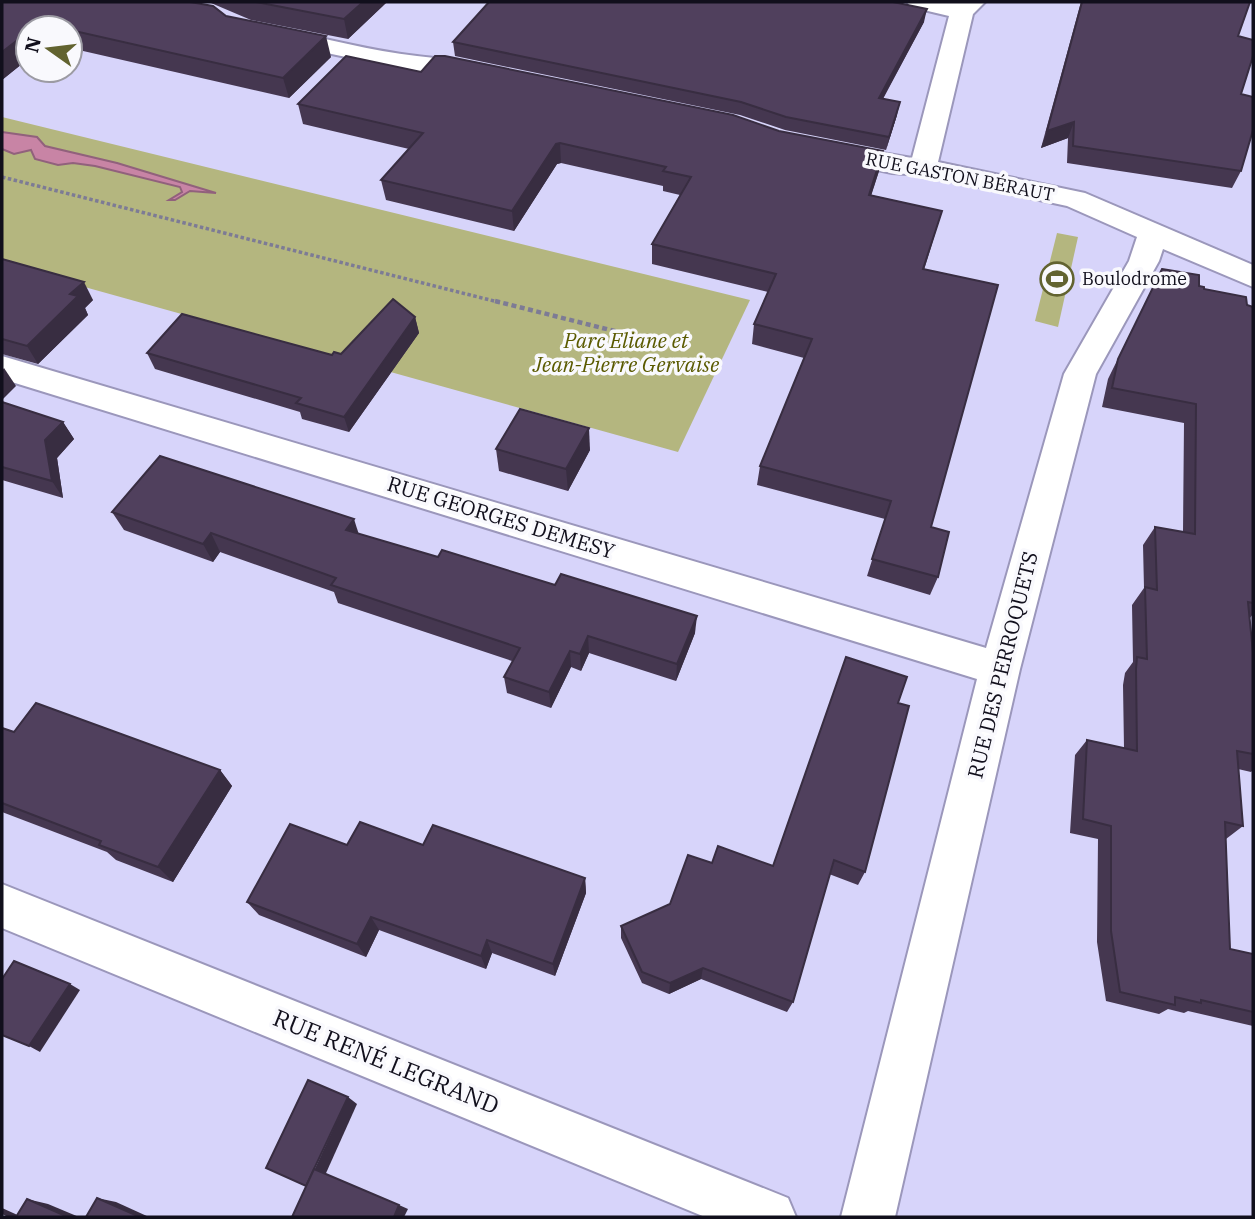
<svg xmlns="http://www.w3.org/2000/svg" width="1255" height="1219" font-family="'IBM Plex Serif',serif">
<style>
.green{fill:#b4b67f}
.water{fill:#c884a5;stroke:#91617c;stroke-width:2}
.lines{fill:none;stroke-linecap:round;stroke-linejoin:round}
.minor-casing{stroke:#9b97bb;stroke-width:4}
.path-far1{stroke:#7d7b95;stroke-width:3.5;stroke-dasharray:3.5 2.5;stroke-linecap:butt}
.path{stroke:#7d7b95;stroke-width:4.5;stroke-dasharray:5 3.5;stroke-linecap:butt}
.minor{fill:#fff;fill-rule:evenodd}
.wall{fill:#453750}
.shaded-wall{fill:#382d41}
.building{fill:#50405d;stroke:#382d41;stroke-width:2}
.labels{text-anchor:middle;stroke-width:7;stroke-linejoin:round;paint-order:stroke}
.far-street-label{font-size:18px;fill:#110f1c;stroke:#f9f9fd}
.far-poi-label{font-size:18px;fill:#110f1c;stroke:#f9f9fd;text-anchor:start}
.park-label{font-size:21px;font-style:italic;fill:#5a5a00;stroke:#f9f9fd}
.street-label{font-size:21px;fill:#110f1c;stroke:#f9f9fd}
.near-street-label{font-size:24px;fill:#110f1c;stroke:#f9f9fd}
</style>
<rect width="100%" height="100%" fill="#d7d4fa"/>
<g class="green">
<polygon points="2,117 750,300 678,452 2,264"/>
<polygon points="1057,233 1078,237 1058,327 1035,321"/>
</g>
<polygon class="water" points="2,132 37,137 45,146 117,163 216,193 190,191 175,200 169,200 182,192 180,187 95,166 73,163 58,165 35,159 31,150 14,154 2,149"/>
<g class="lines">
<defs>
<g id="minor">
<polygon points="907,2 985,2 973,14 938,162 1085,193 1253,265 1253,287 1163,249 1159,261 1096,374 1020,669 895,1217 841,1217 977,679 2,379 2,356 986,648 1064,374 1129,261 1137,237 1067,206 923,175 892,173 819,158 815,152 819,146 829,144 912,158 949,16 911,7"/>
<path d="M279,29C325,38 371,51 417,56C441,59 463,60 487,66L491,71L487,76L478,79L448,73L417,72L270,41L267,36L270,31Z"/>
<polygon points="2,884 788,1198 796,1217 705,1217 2,928"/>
</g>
</defs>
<use href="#minor" class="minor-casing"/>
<polyline class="path-far1" points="2,177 502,303"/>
<polyline class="path" points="495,301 658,342"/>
<use href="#minor" class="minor"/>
</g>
<g class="wall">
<polygon points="2,2 226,16 331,57 289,98 70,48 70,28 28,28 28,59 2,80"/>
<polygon points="199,2 387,2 348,39 251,20 211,3"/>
<polygon points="1081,2 1250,2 1238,36 1241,94 1241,171 1232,188 1067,163 1068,138 1041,148"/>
<polygon points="924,22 883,99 897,115 886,150 785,130 740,115 455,56 453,42"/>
<polygon points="421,72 779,131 883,151 879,171 871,195 942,211 924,270 931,527 938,577 930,595 867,576 885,519 757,485 760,466 804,358 752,344 754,324 768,292 652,264 652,244 680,195 663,191 663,186 561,163 557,164 514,231 386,200 381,180 409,149 303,124 298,104"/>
<polygon points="2,259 93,300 85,308 88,315 38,364 2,354"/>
<polygon points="1162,269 1204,289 1247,305 1253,307 1253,614 1250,618 1253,653 1253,770 1251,772 1238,769 1243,826 1226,839 1230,949 1253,954 1253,1026 1188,1011 1184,1013 1168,1009 1159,1014 1106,1001 1097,942 1098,839 1070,833 1075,755 1087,740 1124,748 1123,685 1125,673 1133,662 1132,605 1144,588 1143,545 1155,527 1183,532 1184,423 1102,407 1108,379"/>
<polygon points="415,317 419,333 349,432 302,419 300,412 155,369 147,353 332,355 341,354"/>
<polygon points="2,402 63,422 74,439 57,458 63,498 2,480"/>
<polygon points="496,449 590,450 568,491 499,471"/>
<polygon points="112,512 359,534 695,633 676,681 589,653 581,671 571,667 551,708 507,693 504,677 512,661 338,603 334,592 220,552 213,562 124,530"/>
<polygon points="898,703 865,872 858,885 829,874 793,1002 787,1012 701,979 669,994 642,983 621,938 621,926 670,904 712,863 773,866"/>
<polygon points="2,728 14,732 220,770 232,786 173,882 116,860 107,852 2,812"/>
<polygon points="347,845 423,845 585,878 586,893 555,976 492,953 486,969 379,930 366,957 259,915 247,902"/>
</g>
<g class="shaded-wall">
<polygon points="363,2 387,2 348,39 344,19"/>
<polygon points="927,9 924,22 876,111 879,98"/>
<polygon points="40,23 42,28 33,28"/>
<polygon points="28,32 28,59 2,80 2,52"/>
<polygon points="326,36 331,57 289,98 283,78"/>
<polygon points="900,102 897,115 886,150 889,137"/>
<polygon points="1074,122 1068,138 1041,148 1047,131"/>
<polygon points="560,143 561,163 557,164 514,231 512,211 556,144"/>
<polygon points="883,151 879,171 865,215 869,195"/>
<polygon points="84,282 93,300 85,308 88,315 38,364 27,346 70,294"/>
<polygon points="415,317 419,333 349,432 344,417"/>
<polygon points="4,368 16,386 2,400 2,371"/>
<polygon points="63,422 74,439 57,458 63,498 52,481 45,440"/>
<polygon points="589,428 590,450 568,491 566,469"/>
<polygon points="354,519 360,538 346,530"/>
<polygon points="211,533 220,552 213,562 203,544"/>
<polygon points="697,616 695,633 676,681 677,664"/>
<polygon points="588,636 589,653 581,671 580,654"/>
<polygon points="570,651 571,667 551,708 549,692"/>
<polygon points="220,770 232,786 173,882 158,867"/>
<polygon points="585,878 586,893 555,976 553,964"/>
<polygon points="371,917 379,930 366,957 357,944"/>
<polygon points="487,940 492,953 486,969 481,956"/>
<polygon points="703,968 701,979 669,994 670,983"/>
<polygon points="70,984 80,990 40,1052 29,1046"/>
<polygon points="348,1097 357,1104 318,1191 307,1186"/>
<polygon points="97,1198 116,1202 149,1217 140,1217"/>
<polygon points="27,1199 48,1204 79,1217 68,1217"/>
<polygon points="399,1205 408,1209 404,1217 394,1217"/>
<polygon points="2,1208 22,1217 8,1217 2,1214"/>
</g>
<g class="building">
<polygon points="2,2 190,2 213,6 226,16 326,36 283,78 70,30 70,28 60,28 40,23 33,28 28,28 28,32 2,52"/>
<polygon points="256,2 363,2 344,19"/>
<polygon points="489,2 893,2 927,9 879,98 900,102 889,137 786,117 741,102 453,42"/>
<polygon points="1082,2 1250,2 1238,36 1253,40 1253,56 1241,94 1253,97 1253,130 1241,171 1073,146 1074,122 1047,131"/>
<polygon points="346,56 421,72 435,56 445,56 733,115 779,131 883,151 869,195 942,211 923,269 998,285 931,527 949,532 938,577 872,559 891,501 760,466 812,339 754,324 776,274 652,244 691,177 663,171 666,167 560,143 556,144 512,211 381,180 423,133 298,104"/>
<polygon points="2,259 84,282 70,294 78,296 27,346 2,339"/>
<polygon points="1162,269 1199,275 1199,286 1204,287 1204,289 1246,297 1247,305 1253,307 1253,603 1248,602 1253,653 1253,754 1237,751 1243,826 1225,822 1230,949 1253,954 1253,1012 1201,1000 1201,1003 1175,997 1175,1005 1120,992 1111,931 1111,826 1083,819 1087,740 1137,751 1136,669 1137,657 1147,659 1145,587 1157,590 1155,527 1195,534 1196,404 1112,388 1118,359"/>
<polygon points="393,299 415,317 344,417 296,403 301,398 147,353 182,314 332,355 334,352 341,354"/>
<polygon points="2,402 63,422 45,440 52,481 2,467"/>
<polygon points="520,409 589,428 566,469 496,449"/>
<polygon points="160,456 354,519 346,530 438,557 442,550 555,585 561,574 697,616 677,664 588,636 580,654 570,651 549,692 504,677 520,648 331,585 336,578 211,533 203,544 112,512"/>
<polygon points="846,657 907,677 898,703 909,706 865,872 834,860 793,1002 703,968 670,983 642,972 621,926 670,904 688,855 712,863 718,846 773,866"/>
<polygon points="36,703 220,770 158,867 99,845 101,841 2,803 2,728 14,732"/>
<polygon points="360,822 423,845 433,825 585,878 553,964 487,940 481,956 371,917 357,944 247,902 290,824 347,845"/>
<polygon points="14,961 70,984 29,1046 2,1035 2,979"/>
<polygon points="308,1080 348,1097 306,1186 266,1168"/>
<polygon points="314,1169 399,1205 394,1217 292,1217"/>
<polygon points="97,1198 140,1217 86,1217"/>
<polygon points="27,1199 68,1217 16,1217"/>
</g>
<defs>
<symbol id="stadium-ring" viewBox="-11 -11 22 22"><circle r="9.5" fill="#f9f9fd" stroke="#626330" stroke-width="1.5"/><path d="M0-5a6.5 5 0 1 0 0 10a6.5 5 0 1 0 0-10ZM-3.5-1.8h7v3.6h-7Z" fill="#626330"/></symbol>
</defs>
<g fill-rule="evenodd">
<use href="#stadium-ring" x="1038" y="260" width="38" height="38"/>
</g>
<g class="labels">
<g class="far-street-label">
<text transform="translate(960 177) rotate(11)" y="6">RUE GASTON BÉRAUT</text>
</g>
<g class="far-poi-label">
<text x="1082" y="285">Boulodrome</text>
</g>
<g class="park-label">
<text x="626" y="348">Parc Eliane et<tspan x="626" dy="24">Jean-Pierre Gervaise</tspan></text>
</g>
<g class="street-label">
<text transform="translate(501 518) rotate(17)" y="7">RUE GEORGES DEMESY</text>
<text transform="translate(1003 665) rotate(-76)" y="7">RUE DES PERROQUETS</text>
</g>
<g class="near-street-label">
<text transform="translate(386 1062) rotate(22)" y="8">RUE RENÉ LEGRAND</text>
</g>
</g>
<rect width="1255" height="1219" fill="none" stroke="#110f1c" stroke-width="7"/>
<g transform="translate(49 49) rotate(284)"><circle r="33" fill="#f9f9fd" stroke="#9c9ba3" stroke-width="2"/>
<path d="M0-5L12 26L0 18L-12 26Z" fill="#626330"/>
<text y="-10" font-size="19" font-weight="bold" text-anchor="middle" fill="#110f1c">N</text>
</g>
</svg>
